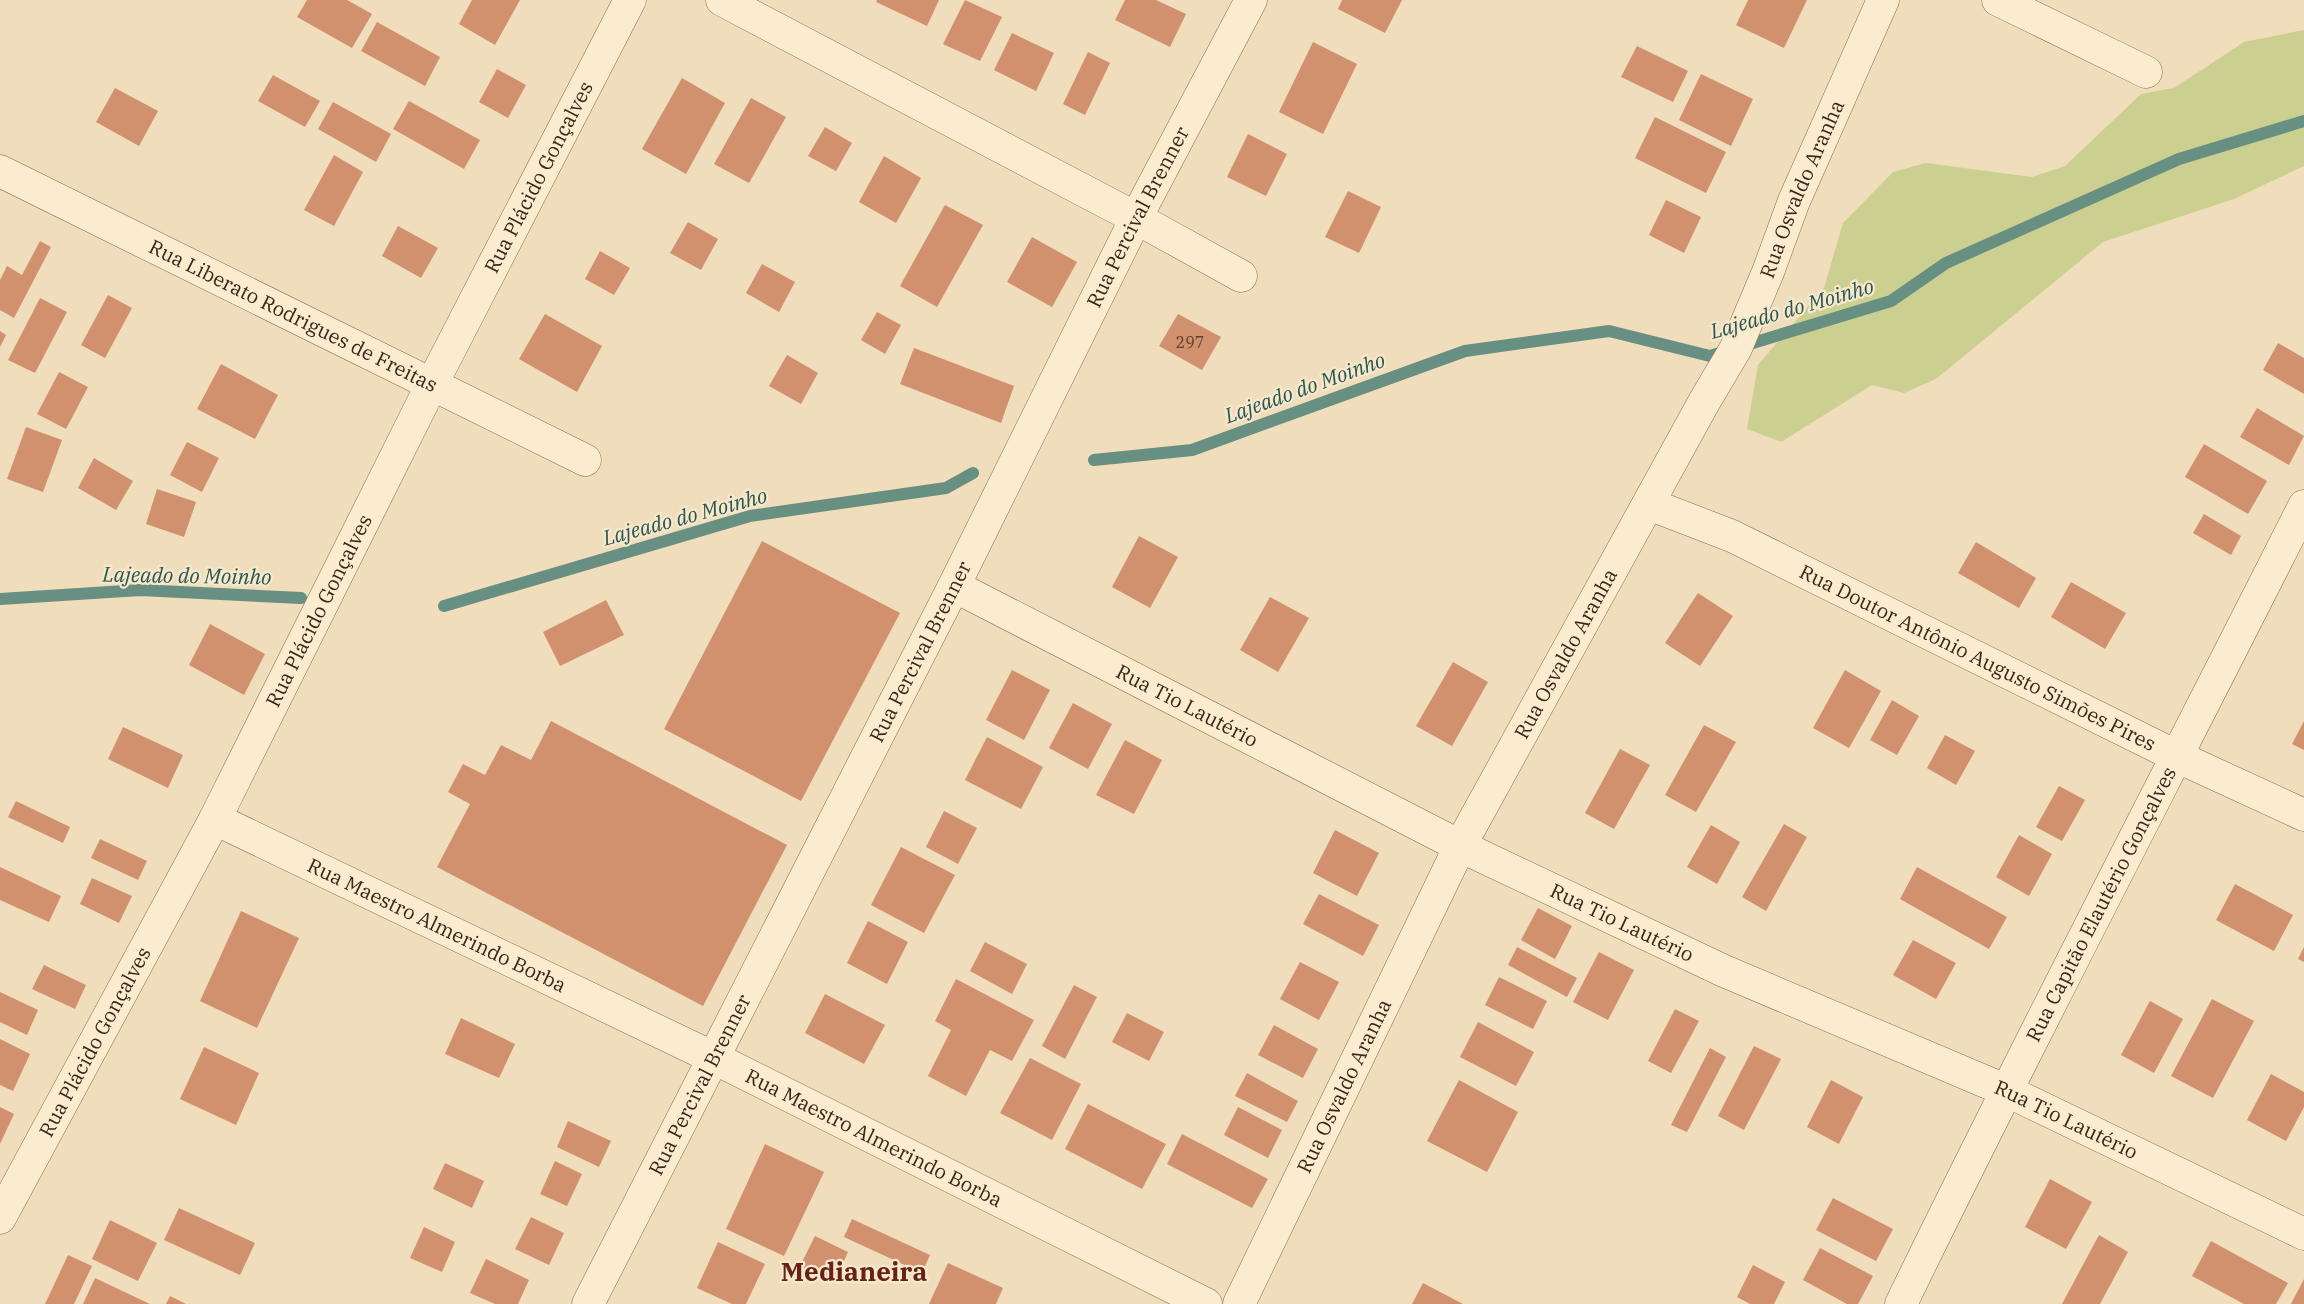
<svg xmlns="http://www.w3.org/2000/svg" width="2304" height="1304" font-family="'IBM Plex Serif',serif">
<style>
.green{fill:#cbcf8f}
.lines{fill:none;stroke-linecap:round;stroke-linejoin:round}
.stream{stroke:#678f82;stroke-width:12}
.building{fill:#d1916e}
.street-casing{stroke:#886d54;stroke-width:33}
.street{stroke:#fbebcf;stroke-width:32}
.labels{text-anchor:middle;stroke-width:4.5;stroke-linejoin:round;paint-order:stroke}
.number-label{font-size:16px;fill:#5e412f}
.street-label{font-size:20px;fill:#37261a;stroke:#f7e8cb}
.water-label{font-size:21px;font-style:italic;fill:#285751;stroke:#f7e8cb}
.district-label{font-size:26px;font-weight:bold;fill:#662217;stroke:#f7e8cb}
</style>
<rect width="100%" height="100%" fill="#f0ddbb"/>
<polygon class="green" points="2304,30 2304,166 2234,199 2103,242 1936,379 1904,393 1872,385 1781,442 1747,429 1758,365 1824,288 1843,223 1893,172 1926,163 2032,177 2065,166 2141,94 2174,88 2244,42"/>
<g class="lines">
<g class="stream">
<polyline points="1094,460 1192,450 1465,351 1609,331 1710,356 1891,301 1946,263 2179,159 2304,121"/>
<polyline points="0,599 140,590 301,598"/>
<polyline points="444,606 750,516 946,488 973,473"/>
</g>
</g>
<g class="building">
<polygon points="307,0 347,0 372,14 352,48 297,17"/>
<polygon points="472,0 520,0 495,45 459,24"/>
<polygon points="877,0 939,0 927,26 876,2"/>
<polygon points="965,0 1002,17 980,61 943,44"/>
<polygon points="1125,0 1156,0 1186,14 1170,47 1115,20"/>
<polygon points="1342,0 1402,0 1385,33 1338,9"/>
<polygon points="1748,0 1807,0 1784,48 1736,25"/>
<polygon points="377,22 440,57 425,86 361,51"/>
<polygon points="1012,33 1054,53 1036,91 994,70"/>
<polygon points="1313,42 1357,64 1323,134 1279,112"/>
<polygon points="1637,46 1688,71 1673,102 1621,77"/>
<polygon points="1088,52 1110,63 1085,115 1063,104"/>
<polygon points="497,69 526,85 508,118 479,102"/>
<polygon points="1701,74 1753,99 1731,146 1679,120"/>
<polygon points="273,75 320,101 305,127 258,101"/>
<polygon points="682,78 725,103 686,174 642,149"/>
<polygon points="115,88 158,111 139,146 96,122"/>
<polygon points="751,98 786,117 749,183 714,164"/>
<polygon points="409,101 480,140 464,169 393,129"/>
<polygon points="333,102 391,134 376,162 318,129"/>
<polygon points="1655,117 1726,152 1706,193 1635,158"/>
<polygon points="825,127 852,143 836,171 808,156"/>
<polygon points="1248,134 1287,154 1266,196 1227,177"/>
<polygon points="334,155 363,172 334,226 304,210"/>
<polygon points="884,156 921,178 896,223 859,202"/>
<polygon points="1348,191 1381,207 1359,253 1325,237"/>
<polygon points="1666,200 1701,217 1684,253 1649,235"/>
<polygon points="945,205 983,225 937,307 900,286"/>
<polygon points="688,222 718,239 701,270 670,253"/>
<polygon points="398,226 438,248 421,278 382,256"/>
<polygon points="1032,237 1077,262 1052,307 1007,282"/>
<polygon points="40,241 51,247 14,318 0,310 0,280 7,266 22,275"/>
<polygon points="600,251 630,268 614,295 585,279"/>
<polygon points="762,264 795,282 779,312 746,293"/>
<polygon points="108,295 132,308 105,358 81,345"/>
<polygon points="40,298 67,312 35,373 8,360"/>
<polygon points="877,312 901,325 885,354 861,340"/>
<polygon points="545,314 602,346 577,392 519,359"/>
<polygon points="1178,314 1221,337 1202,370 1159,346"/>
<polygon points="0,331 6,335 0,347"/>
<polygon points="2278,343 2304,358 2304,394 2263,370"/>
<polygon points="914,348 1014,386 1001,423 900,384"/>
<polygon points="787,355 818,373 801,404 769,386"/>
<polygon points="221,364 278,395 255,439 197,409"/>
<polygon points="59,372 88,387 66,429 37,414"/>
<polygon points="2257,408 2304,436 2289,465 2240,437"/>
<polygon points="26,427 62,440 43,492 7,479"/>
<polygon points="187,442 219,458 202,492 170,475"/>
<polygon points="2204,444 2267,481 2248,514 2185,477"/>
<polygon points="94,458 133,481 116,510 78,488"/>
<polygon points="157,489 196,502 184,537 146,524"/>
<polygon points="2204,514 2241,536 2231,555 2193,533"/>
<polygon points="1139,536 1178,557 1150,608 1112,587"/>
<polygon points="762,541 900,613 801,801 664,729"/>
<polygon points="1976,542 2036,578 2019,608 1958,573"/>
<polygon points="2071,582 2126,613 2105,649 2051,617"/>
<polygon points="1698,593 1733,616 1700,666 1665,643"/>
<polygon points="1270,597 1309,618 1278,672 1240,650"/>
<polygon points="606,600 624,635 560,666 543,632"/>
<polygon points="210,624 265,654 244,695 189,665"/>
<polygon points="1453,662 1488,682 1452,746 1416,726"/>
<polygon points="1012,670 1050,690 1024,740 986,720"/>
<polygon points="1845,670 1881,691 1849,748 1813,728"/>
<polygon points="1892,700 1919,716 1897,755 1870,740"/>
<polygon points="1073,703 1112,724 1088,769 1049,748"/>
<polygon points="551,721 787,845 703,1006 437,867 470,804 448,792 463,764 485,775 501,745 531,760"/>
<polygon points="2304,721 2304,750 2292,744"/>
<polygon points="1704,725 1736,742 1696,812 1665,795"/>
<polygon points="123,727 183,755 168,788 108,759"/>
<polygon points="1945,735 1975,751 1956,785 1927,768"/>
<polygon points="987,737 1043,767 1021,809 965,780"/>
<polygon points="1125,740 1162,760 1134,814 1096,795"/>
<polygon points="1620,749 1650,765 1614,829 1585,813"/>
<polygon points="2059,786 2085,800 2062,841 2036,827"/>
<polygon points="16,801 70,827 63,843 8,817"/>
<polygon points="944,811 977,828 958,864 926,847"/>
<polygon points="1784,824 1807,837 1766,911 1742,897"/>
<polygon points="1711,825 1740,842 1717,884 1687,867"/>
<polygon points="1335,830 1379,853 1357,896 1313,873"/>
<polygon points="2019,835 2052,854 2029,896 1996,877"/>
<polygon points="100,839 147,861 138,880 91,858"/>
<polygon points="901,847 955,875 924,933 871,905"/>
<polygon points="0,867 61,896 49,922 0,900"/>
<polygon points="1917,867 2007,917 1989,949 1900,899"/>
<polygon points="92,878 132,896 119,923 80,904"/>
<polygon points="2235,884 2293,915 2274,951 2216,920"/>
<polygon points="1319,894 1379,925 1363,956 1303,924"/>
<polygon points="1538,908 1572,926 1555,959 1521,940"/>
<polygon points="241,911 299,938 257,1028 200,1001"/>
<polygon points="868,921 908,942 887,984 847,963"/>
<polygon points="1913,940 1956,963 1936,999 1893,975"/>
<polygon points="985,942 1027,964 1012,994 970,971"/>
<polygon points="1517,947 1577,978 1567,997 1508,965"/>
<polygon points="2304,947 2304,962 2298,959"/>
<polygon points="1599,952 1634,970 1608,1020 1573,1002"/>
<polygon points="1300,962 1339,982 1319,1020 1280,999"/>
<polygon points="44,965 86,985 75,1009 32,989"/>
<polygon points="1499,977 1547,1001 1533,1029 1485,1005"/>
<polygon points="956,979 1034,1020 1012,1061 990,1050 966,1096 928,1076 951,1030 935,1021"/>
<polygon points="1074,985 1097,997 1065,1059 1042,1046"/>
<polygon points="0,992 38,1010 27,1035 0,1022"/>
<polygon points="825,994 885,1025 864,1064 805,1033"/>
<polygon points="2212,999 2254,1021 2213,1098 2171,1076"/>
<polygon points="2150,1001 2183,1019 2154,1073 2121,1055"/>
<polygon points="1675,1009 1699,1021 1671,1073 1648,1061"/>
<polygon points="1127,1013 1164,1032 1149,1061 1112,1042"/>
<polygon points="461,1018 515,1044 499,1078 445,1054"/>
<polygon points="1478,1022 1534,1052 1516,1086 1460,1057"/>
<polygon points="1274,1025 1318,1049 1303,1078 1258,1055"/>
<polygon points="0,1039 30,1054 13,1091 0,1085"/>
<polygon points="1754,1046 1781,1059 1744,1130 1718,1116"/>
<polygon points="204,1047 259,1073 236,1125 180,1099"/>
<polygon points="1710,1048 1726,1057 1687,1132 1671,1125"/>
<polygon points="1030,1058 1081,1084 1052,1140 1000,1113"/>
<polygon points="1247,1073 1298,1101 1287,1122 1235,1096"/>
<polygon points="2271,1074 2304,1092 2304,1107 2286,1141 2247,1120"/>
<polygon points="1459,1080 1518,1112 1487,1172 1427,1141"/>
<polygon points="1831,1080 1863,1097 1839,1144 1807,1127"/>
<polygon points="1088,1104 1166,1144 1142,1189 1065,1149"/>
<polygon points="0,1107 14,1114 0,1144"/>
<polygon points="1238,1107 1282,1130 1268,1158 1224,1135"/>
<polygon points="568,1121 611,1141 599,1167 557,1147"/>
<polygon points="1182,1134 1268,1179 1252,1208 1167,1164"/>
<polygon points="765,1144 824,1172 784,1256 726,1229"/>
<polygon points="555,1161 582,1174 567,1206 540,1194"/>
<polygon points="445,1163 484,1181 472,1208 433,1189"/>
<polygon points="2050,1179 2092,1202 2066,1249 2025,1227"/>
<polygon points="1833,1198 1893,1229 1876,1261 1816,1230"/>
<polygon points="179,1208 255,1243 240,1275 164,1240"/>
<polygon points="531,1217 564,1233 549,1265 515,1249"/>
<polygon points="852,1219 930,1255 922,1273 844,1237"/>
<polygon points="110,1220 157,1243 138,1281 92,1259"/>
<polygon points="424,1227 455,1242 442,1272 410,1258"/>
<polygon points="2099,1235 2128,1252 2100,1304 2062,1304"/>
<polygon points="815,1236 848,1252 835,1281 800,1266"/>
<polygon points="2211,1241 2288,1283 2276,1304 2244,1304 2192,1276"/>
<polygon points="718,1242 765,1264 746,1304 732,1304 697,1288"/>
<polygon points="1820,1248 1873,1276 1858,1304 1847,1304 1803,1280"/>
<polygon points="68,1255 92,1266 74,1304 45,1304"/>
<polygon points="486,1259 529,1280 518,1304 495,1304 470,1293"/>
<polygon points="948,1263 1003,1288 996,1304 929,1304"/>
<polygon points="1753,1265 1785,1282 1774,1304 1750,1304 1737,1297"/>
<polygon points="95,1278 150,1304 83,1304"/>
<polygon points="2304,1279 2304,1304 2291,1304"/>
<polygon points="1423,1283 1463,1304 1412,1304"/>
<polygon points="170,1296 186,1304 166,1304"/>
</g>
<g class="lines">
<defs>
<g id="street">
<polyline points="722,0 1136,218 1241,276"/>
<polyline points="1998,0 2146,72"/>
<path id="s1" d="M0,171L585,460"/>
<path id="s2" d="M1649,504L1732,536L2178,757L2304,815"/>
<path id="s3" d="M954,586L1460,846L1724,971L2005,1090L2304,1234"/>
<path id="s4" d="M215,819L712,1057L1206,1304"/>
<path id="s5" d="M0,1218L215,819L432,384L630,0"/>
<path id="s6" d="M588,1304L954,586L1136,218L1251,0"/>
<path id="s7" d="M1239,1304L1460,846L1704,402L1736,348L1768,272L1794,201L1883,0"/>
<path id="s8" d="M1901,1304C2031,1036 2170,772 2304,506"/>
</g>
</defs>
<use href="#street" class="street-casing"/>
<use href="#street" class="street"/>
</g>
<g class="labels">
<g class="number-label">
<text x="1190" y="348">297</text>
</g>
<g class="street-label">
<text dy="7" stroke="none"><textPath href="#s5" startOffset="1172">Rua Plácido Gonçalves</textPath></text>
<text dy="7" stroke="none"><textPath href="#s7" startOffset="1250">Rua Osvaldo Aranha</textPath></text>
<text dy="7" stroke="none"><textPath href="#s6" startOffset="1218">Rua Percival Brenner</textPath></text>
<text dy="7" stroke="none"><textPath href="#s1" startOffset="327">Rua Liberato Rodrigues de Freitas</textPath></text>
<text dy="7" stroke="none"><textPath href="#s5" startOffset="686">Rua Plácido Gonçalves</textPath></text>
<text dy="7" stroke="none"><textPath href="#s6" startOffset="732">Rua Percival Brenner</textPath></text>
<text dy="7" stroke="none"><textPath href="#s7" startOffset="728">Rua Osvaldo Aranha</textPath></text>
<text dy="7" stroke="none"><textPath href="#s2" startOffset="363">Rua Doutor Antônio Augusto Simões Pires</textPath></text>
<text dy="7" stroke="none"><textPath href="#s3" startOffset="262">Rua Tio Lautério</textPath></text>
<text dy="7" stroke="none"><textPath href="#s8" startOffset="447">Rua Capitão Elautério Gonçalves</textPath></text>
<text dy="7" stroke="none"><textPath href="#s3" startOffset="748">Rua Tio Lautério</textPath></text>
<text dy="7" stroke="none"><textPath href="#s4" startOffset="246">Rua Maestro Almerindo Borba</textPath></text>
<text dy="7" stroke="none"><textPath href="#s5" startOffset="200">Rua Plácido Gonçalves</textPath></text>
<text dy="7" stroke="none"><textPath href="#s6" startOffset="246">Rua Percival Brenner</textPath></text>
<text dy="7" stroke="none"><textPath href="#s7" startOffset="242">Rua Osvaldo Aranha</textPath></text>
<text dy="7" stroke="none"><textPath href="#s3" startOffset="1234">Rua Tio Lautério</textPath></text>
<text dy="7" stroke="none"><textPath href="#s4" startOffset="732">Rua Maestro Almerindo Borba</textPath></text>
</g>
<g class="water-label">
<text transform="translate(1792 309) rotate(-16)" y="7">Lajeado do Moinho</text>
<text transform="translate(1305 388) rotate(-20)" y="7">Lajeado do Moinho</text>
<text transform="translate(685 517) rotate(-15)" y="7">Lajeado do Moinho</text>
<text transform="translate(187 576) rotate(1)" y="7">Lajeado do Moinho</text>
</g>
<g class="district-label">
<text x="854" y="1281">Medianeira</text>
</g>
</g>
</svg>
